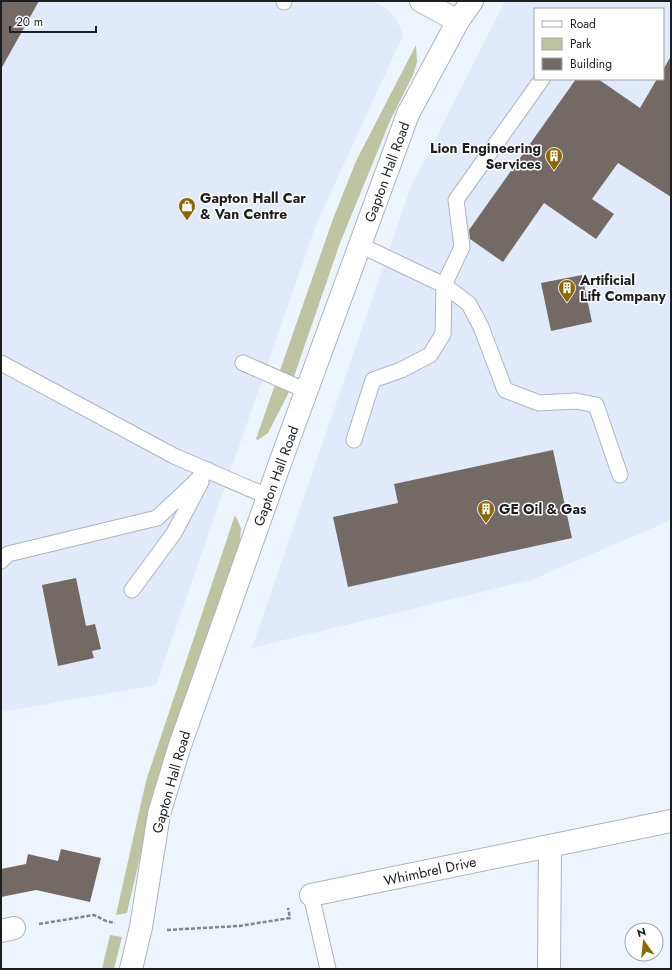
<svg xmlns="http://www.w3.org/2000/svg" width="672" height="970" font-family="Jost,sans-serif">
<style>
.built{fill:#e0eafa;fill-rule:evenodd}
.green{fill:#bec4a2}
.building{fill:#746a65}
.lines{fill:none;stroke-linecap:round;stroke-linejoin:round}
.service-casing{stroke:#aeb4bd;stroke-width:17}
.minor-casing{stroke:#aeb4bd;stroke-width:24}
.tertiary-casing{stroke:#aeb4bd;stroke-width:24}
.path{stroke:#80848b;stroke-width:2.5;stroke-dasharray:4 2;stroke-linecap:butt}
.service{stroke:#fff;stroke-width:15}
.minor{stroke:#fff;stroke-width:22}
.tertiary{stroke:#fff;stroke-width:22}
.labels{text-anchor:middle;stroke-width:3;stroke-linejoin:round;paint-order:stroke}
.poi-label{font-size:14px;font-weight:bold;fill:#1c1e22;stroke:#fff;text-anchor:start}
.street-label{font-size:14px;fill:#1c1e22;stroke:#fff}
</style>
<rect width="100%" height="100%" fill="#edf4fd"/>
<g class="built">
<polygon points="1,1 372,1 387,9 397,20 403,35 316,225 156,685 1,712"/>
<path d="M505,1H671V520L531,580L252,648L410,189ZM535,9H663V79H535Z"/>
</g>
<g class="green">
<polygon points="416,45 417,62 413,75 390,121 340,243 288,394 268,433 258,440 256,439 333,219 356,161"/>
<polygon points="235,515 241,528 240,541 161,773 144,840 127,913 116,915 146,781"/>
<polygon points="110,935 122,937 114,969 102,969"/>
</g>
<g class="building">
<polygon points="1,1 39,1 1,69"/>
<polygon points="671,56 671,197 618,163 592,199 614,214 596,239 544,203 503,262 470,239 469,230 576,79 598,79 640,108 657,79 663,79 663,70"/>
<polygon points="582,275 592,322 551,331 541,283"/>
<polygon points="553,450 572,538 348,587 333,517 398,503 394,484"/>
<polygon points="76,578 86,626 95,624 101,649 92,651 94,658 58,666 42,585"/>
<polygon points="61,849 101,858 90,902 36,890 1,897 1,869 26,864 28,854 58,861"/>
</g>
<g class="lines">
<defs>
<g id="service">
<polyline points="284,2 284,1"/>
<polyline points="360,245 444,285 469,304 481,327 505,390 539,403 576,401 596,405 620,475"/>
<polyline points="1,363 174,456 269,497"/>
<polyline points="243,363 307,391"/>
<polyline points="354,440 373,380 401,370 430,355 443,334 444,285 462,247 456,200 542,79"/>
<polyline points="1,561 8,554 157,518 208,470"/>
<polyline points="132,590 174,533 201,482"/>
<polyline points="311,895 328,969"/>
</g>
<g id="minor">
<polyline points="421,1 458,21"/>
<polyline points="311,895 671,821"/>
<polyline points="1,931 14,928"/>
<polyline points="549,969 550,846"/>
</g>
<polyline id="tertiary" points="131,969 141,927 159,814 179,748 280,463 408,114 458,21 472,1"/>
</defs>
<use href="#service" class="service-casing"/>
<use href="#minor" class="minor-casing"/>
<use href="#tertiary" class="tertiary-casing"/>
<g class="path">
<polyline points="39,924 94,915 106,921 115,923"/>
<polyline points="167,930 239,926 290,918 288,908"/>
</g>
<use href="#service" class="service"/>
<use href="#minor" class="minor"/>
<use href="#tertiary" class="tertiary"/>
</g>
<defs>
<symbol id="building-pin" viewBox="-11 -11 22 30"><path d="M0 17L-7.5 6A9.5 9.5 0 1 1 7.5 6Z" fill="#8b6707" stroke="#fff"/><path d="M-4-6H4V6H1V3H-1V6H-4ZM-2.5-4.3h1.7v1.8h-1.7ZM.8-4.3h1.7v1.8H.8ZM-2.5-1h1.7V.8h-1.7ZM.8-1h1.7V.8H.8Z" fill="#fff"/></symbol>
<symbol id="shop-pin" viewBox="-11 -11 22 30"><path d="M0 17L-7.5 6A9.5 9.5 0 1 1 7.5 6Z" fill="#8b6707" stroke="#fff"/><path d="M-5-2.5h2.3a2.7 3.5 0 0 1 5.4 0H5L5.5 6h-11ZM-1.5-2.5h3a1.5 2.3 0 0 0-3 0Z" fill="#fff"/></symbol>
</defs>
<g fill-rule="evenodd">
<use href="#building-pin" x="544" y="146" width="20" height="27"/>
<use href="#shop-pin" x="177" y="196" width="20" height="27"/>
<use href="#building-pin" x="557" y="278" width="20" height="27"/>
<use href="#building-pin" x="476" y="499" width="20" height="27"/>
</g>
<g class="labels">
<g class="poi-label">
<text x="541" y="153" text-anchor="end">Lion Engineering<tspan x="541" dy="16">Services</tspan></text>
<text x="200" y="203">Gapton Hall Car<tspan x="200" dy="16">&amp; Van Centre</tspan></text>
<text x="580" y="285">Artificial<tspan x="580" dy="16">Lift Company</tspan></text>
<text x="499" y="514">GE Oil &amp; Gas</text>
</g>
<g class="street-label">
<text transform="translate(387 172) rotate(-70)" y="5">Gapton Hall Road</text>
<text transform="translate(276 476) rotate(-70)" y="5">Gapton Hall Road</text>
<text transform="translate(171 782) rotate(-74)" y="5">Gapton Hall Road</text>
<text transform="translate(430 871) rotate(-12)" y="5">Whimbrel Drive</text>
</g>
</g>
<rect width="672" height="970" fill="none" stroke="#1c1e22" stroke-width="4"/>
<rect x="534" y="8" width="130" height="72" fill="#ffffff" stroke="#a4a5a7"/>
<rect x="542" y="21" width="20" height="6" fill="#ffffff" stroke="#a4a5a7"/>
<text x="570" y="28" font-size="12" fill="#1c1e22">Road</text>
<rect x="542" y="38" width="20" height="12" fill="#bec4a2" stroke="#a4a5a7"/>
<text x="570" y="48" font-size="12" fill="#1c1e22">Park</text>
<rect x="542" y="58" width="20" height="12" fill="#746a65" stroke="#a4a5a7"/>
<text x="570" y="68" font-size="12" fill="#1c1e22">Building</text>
<g transform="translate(644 942) rotate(345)"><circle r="19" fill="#ffffff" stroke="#a4a5a7"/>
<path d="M0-3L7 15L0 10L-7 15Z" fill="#8b6707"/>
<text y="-6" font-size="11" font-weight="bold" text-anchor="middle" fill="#1c1e22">N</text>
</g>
<path d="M10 26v6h86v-6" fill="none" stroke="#1c1e22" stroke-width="2"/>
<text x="16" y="26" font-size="12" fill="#1c1e22" stroke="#ffffff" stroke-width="3" paint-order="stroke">20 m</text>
</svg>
